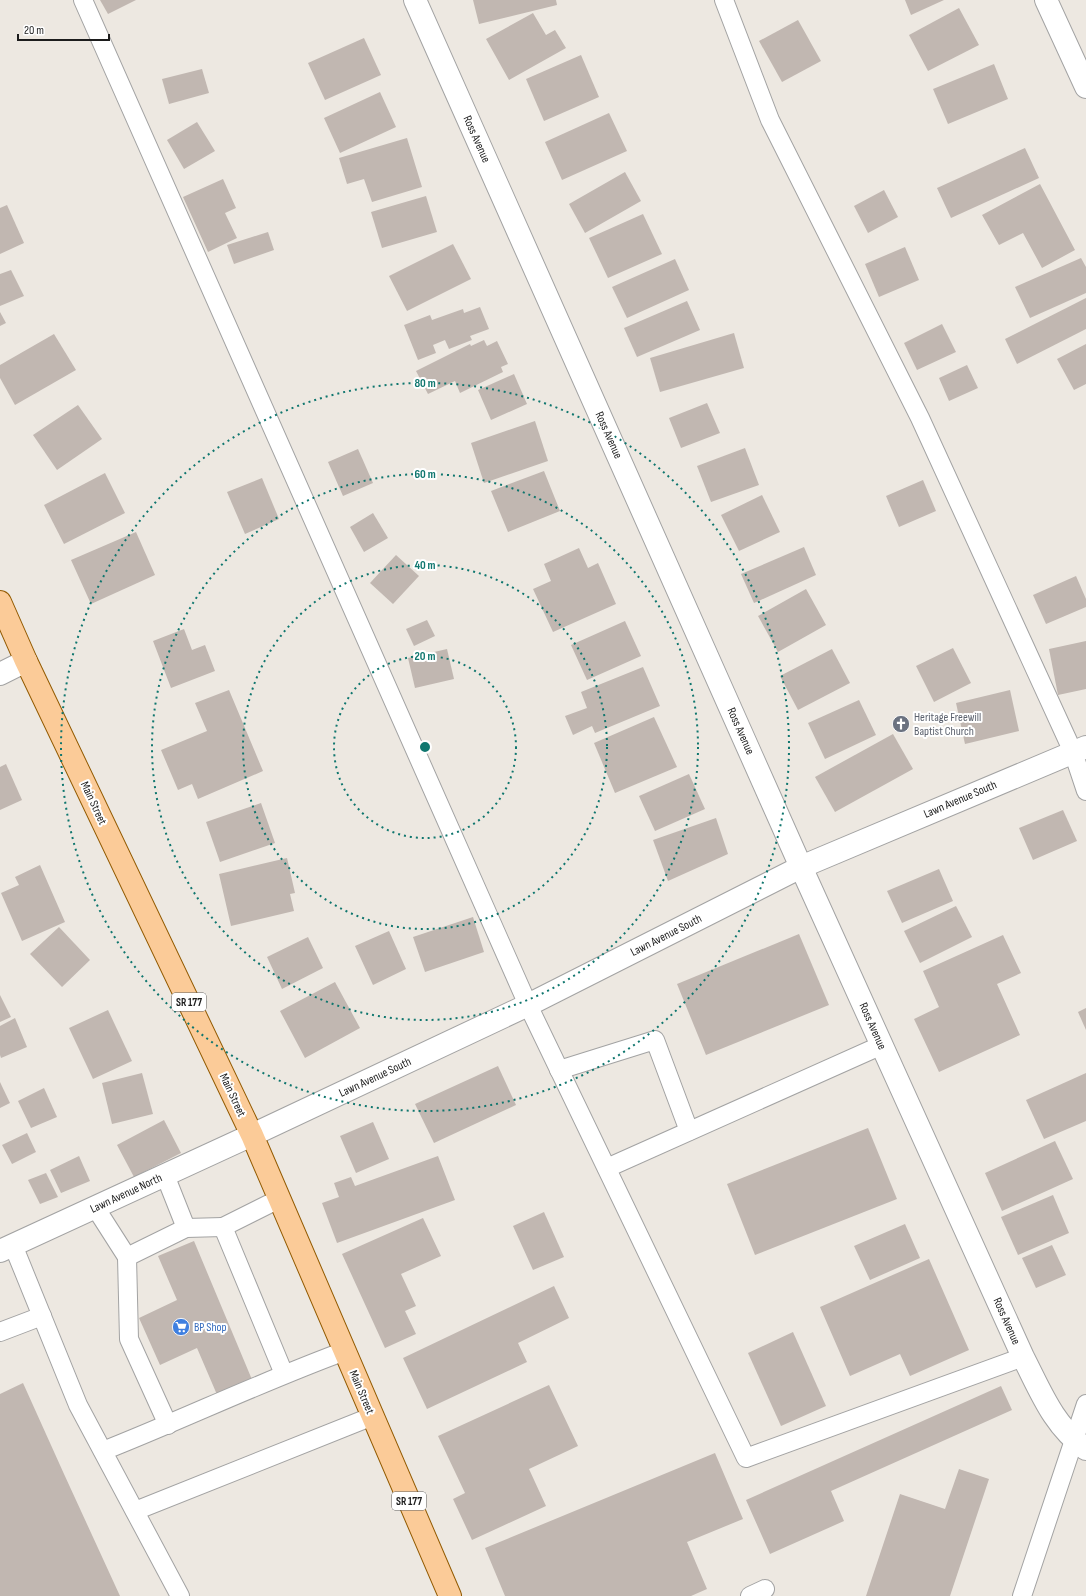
<svg xmlns="http://www.w3.org/2000/svg" width="1086" height="1596" font-family="'Sofia Sans Condensed',sans-serif">
<style>
.building{fill:#c1b7b1}
.lines{fill:none;stroke-linecap:round;stroke-linejoin:round}
.service-casing{stroke:#a3a3a3;stroke-width:20}
.minor-casing{stroke:#a3a3a3;stroke-width:24}
.primary-casing{stroke:#925a01;stroke-width:24}
.service{stroke:#fff;stroke-width:18}
.minor{stroke:#fff;stroke-width:22}
.primary{stroke:#fbcb98;stroke-width:22}
.ring{fill:none;stroke:#0f766e;stroke-width:2;stroke-dasharray:2 4}
.labels{text-anchor:middle;stroke-width:4;stroke-linejoin:round;paint-order:stroke}
.shield{fill:#fff;stroke:#606060;stroke-width:1}
.shield-label{font-size:11px;font-weight:bold;fill:#1c1c1c}
.street-label{font-size:12px;fill:#1c1c1c;stroke:#fff}
.worship-label{font-size:12px;fill:#5b616d;stroke:#fff;text-anchor:start}
.shop-label{font-size:12px;fill:#366cbe;stroke:#fff;text-anchor:start}
.centre{fill:#0f766e;stroke:#fff;stroke-width:2}
.ring-label{font-size:12px;text-anchor:middle;font-weight:bold;fill:#0f766e;stroke:#fff;stroke-width:4;stroke-linejoin:round;paint-order:stroke}
</style>
<rect width="100%" height="100%" fill="#ede8e1"/>
<g class="building">
<polygon points="100,0 136,0 108,14"/>
<polygon points="473,0 556,0 557,5 479,24"/>
<polygon points="905,0 944,0 911,15"/>
<polygon points="959,8 979,45 928,71 909,35"/>
<polygon points="533,13 546,35 555,30 566,48 509,80 486,39"/>
<polygon points="798,20 821,61 782,82 759,41"/>
<polygon points="364,38 381,75 325,100 308,63"/>
<polygon points="581,55 599,97 544,121 526,79"/>
<polygon points="994,64 1008,99 948,124 933,89"/>
<polygon points="202,69 209,93 169,104 162,79"/>
<polygon points="380,92 396,127 340,153 324,118"/>
<polygon points="609,113 627,151 562,180 545,142"/>
<polygon points="197,122 215,151 184,169 167,140"/>
<polygon points="407,138 422,187 372,202 364,179 347,184 339,158"/>
<polygon points="1025,148 1039,178 951,218 937,188"/>
<polygon points="625,172 641,201 585,233 569,204"/>
<polygon points="223,179 236,208 225,213 237,238 208,252 183,197"/>
<polygon points="1040,184 1075,250 1042,268 1023,233 999,245 982,215"/>
<polygon points="884,190 898,217 868,233 854,206"/>
<polygon points="426,196 437,232 382,248 371,212"/>
<polygon points="7,205 24,243 0,254 0,208"/>
<polygon points="643,214 662,254 608,278 589,238"/>
<polygon points="268,232 274,250 234,264 227,245"/>
<polygon points="453,244 471,279 407,311 389,276"/>
<polygon points="905,247 919,280 879,297 865,264"/>
<polygon points="1081,258 1086,267 1086,293 1030,318 1015,287"/>
<polygon points="675,259 689,290 627,318 612,287"/>
<polygon points="11,270 24,296 0,306 0,274"/>
<polygon points="1086,298 1086,329 1017,364 1005,339"/>
<polygon points="687,301 700,330 637,357 624,328"/>
<polygon points="480,307 489,329 470,336 472,340 449,349 445,340 433,345 436,353 418,360 404,325 430,315 432,320 463,309 464,313"/>
<polygon points="0,312 6,323 0,326"/>
<polygon points="942,324 956,352 917,370 904,343"/>
<polygon points="734,333 744,368 660,392 650,358"/>
<polygon points="54,334 76,370 15,405 0,378 0,365"/>
<polygon points="484,340 487,346 497,341 508,364 501,367 503,372 460,393 455,381 428,394 416,371 470,344 471,346"/>
<polygon points="1086,344 1086,384 1074,390 1057,359"/>
<polygon points="967,365 978,388 949,401 939,378"/>
<polygon points="514,374 527,404 491,420 478,390"/>
<polygon points="707,403 720,433 681,448 669,418"/>
<polygon points="78,405 102,439 57,470 33,435"/>
<polygon points="535,421 548,461 484,483 471,443"/>
<polygon points="745,448 759,485 711,502 697,466"/>
<polygon points="358,449 373,483 343,496 328,462"/>
<polygon points="544,471 560,511 508,532 491,491"/>
<polygon points="105,473 125,513 64,544 44,505"/>
<polygon points="262,478 279,519 245,534 227,492"/>
<polygon points="923,480 936,511 899,527 886,496"/>
<polygon points="762,495 780,532 739,551 721,515"/>
<polygon points="373,513 388,538 364,552 350,527"/>
<polygon points="136,532 155,575 91,604 71,560"/>
<polygon points="804,547 816,575 754,603 741,574"/>
<polygon points="579,548 588,568 598,563 616,604 553,632 533,589 551,581 544,564"/>
<polygon points="396,555 419,576 393,604 370,583"/>
<polygon points="1076,576 1086,599 1086,607 1046,624 1033,595"/>
<polygon points="806,589 826,625 778,652 758,616"/>
<polygon points="427,620 435,636 414,646 406,629"/>
<polygon points="625,621 641,656 587,680 571,645"/>
<polygon points="184,629 192,650 205,645 215,671 171,688 153,641"/>
<polygon points="1086,641 1086,689 1058,695 1049,649"/>
<polygon points="953,648 971,683 934,702 916,666"/>
<polygon points="447,649 454,679 415,688 408,658"/>
<polygon points="832,649 850,683 798,710 780,676"/>
<polygon points="643,667 660,706 595,733 592,726 573,735 565,716 587,708 581,692"/>
<polygon points="229,690 263,771 198,799 192,784 178,790 161,750 207,731 195,703"/>
<polygon points="1010,690 1019,731 965,744 956,703"/>
<polygon points="859,700 876,735 825,759 808,723"/>
<polygon points="654,717 677,767 615,793 594,743"/>
<polygon points="893,734 913,769 835,812 815,777"/>
<polygon points="6,764 22,800 0,810 0,767"/>
<polygon points="689,774 705,809 655,831 639,796"/>
<polygon points="261,803 275,843 220,862 206,822"/>
<polygon points="1063,810 1077,841 1033,860 1019,828"/>
<polygon points="716,818 728,854 668,881 653,840"/>
<polygon points="287,858 295,893 290,894 294,911 231,926 219,874"/>
<polygon points="40,865 65,922 22,941 1,893 19,885 15,877"/>
<polygon points="939,869 953,901 902,923 887,891"/>
<polygon points="956,906 972,937 920,963 904,931"/>
<polygon points="473,917 484,952 425,972 413,937"/>
<polygon points="59,927 90,960 62,987 30,954"/>
<polygon points="389,931 406,969 373,985 355,946"/>
<polygon points="799,934 829,1005 706,1055 677,984"/>
<polygon points="1003,935 1021,973 997,984 1020,1035 939,1072 914,1019 939,1007 923,971"/>
<polygon points="308,937 323,968 282,989 267,957"/>
<polygon points="335,982 360,1028 305,1058 280,1011"/>
<polygon points="0,995 11,1017 0,1022"/>
<polygon points="1086,1008 1086,1030 1078,1012"/>
<polygon points="108,1010 132,1061 93,1079 69,1028"/>
<polygon points="15,1018 27,1047 1,1058 0,1055 0,1026"/>
<polygon points="498,1066 516,1105 434,1143 415,1104"/>
<polygon points="142,1073 153,1114 112,1124 102,1083"/>
<polygon points="1086,1073 1086,1121 1044,1139 1026,1100"/>
<polygon points="0,1082 10,1103 0,1108"/>
<polygon points="44,1088 57,1117 31,1128 18,1101"/>
<polygon points="164,1120 181,1153 134,1177 117,1145"/>
<polygon points="373,1122 389,1159 356,1173 340,1136"/>
<polygon points="868,1128 897,1199 755,1255 727,1184"/>
<polygon points="27,1133 36,1152 12,1164 2,1145"/>
<polygon points="1055,1141 1073,1179 1002,1211 985,1173"/>
<polygon points="79,1156 90,1181 61,1193 50,1170"/>
<polygon points="438,1156 455,1200 337,1243 322,1203 339,1197 334,1183 351,1177 355,1186"/>
<polygon points="46,1173 58,1197 40,1204 28,1180"/>
<polygon points="1053,1195 1069,1233 1018,1255 1001,1217"/>
<polygon points="544,1212 564,1257 533,1270 513,1226"/>
<polygon points="423,1218 441,1256 401,1274 416,1306 405,1311 416,1334 385,1348 342,1254"/>
<polygon points="905,1224 920,1258 870,1280 854,1246"/>
<polygon points="194,1241 253,1382 218,1397 197,1348 160,1365 139,1318 177,1300 158,1256"/>
<polygon points="1052,1245 1066,1275 1036,1288 1022,1258"/>
<polygon points="929,1259 969,1350 910,1376 900,1354 850,1376 820,1307"/>
<polygon points="554,1286 569,1318 518,1343 527,1362 427,1409 403,1358"/>
<polygon points="793,1332 826,1406 781,1426 748,1353"/>
<polygon points="23,1383 64,1474 120,1596 0,1596 0,1394"/>
<polygon points="549,1385 578,1446 529,1469 546,1506 472,1540 453,1499 465,1493 438,1436"/>
<polygon points="1001,1386 1012,1410 831,1491 844,1521 770,1554 746,1500"/>
<polygon points="715,1453 743,1519 687,1542 707,1589 691,1596 505,1596 485,1548"/>
<polygon points="959,1469 989,1479 950,1596 866,1596 900,1494 945,1509"/>
</g>
<g class="lines">
<defs>
<g id="service">
<polyline points="83,0 528,1005 746,1458 1023,1357"/>
<polyline points="724,0 770,120 920,418 1073,752 1086,791"/>
<polyline points="559,1070 655,1040 689,1131"/>
<polyline points="607,1168 882,1045"/>
<polyline points="165,1175 186,1228"/>
<polyline points="279,1199 223,1227 284,1374"/>
<polyline points="95,1207 127,1257 186,1228 223,1227"/>
<polyline points="13,1245 78,1405 180,1596"/>
<polyline points="127,1257 129,1339 168,1425"/>
<polyline points="0,1332 42,1316"/>
<path d="M103,1451C184,1419 263,1381 345,1351"/>
<polyline points="135,1511 373,1416"/>
<polyline points="750,1596 765,1589"/>
<polyline points="1022,1596 1086,1404"/>
</g>
<g id="minor">
<path d="M415,0L801,867L1023,1357C1041,1392 1053,1425 1086,1449"/>
<polyline points="1046,0 1086,87"/>
<polyline points="0,674 26,661"/>
<polyline points="0,1251 252,1135 528,1005 801,867 1086,747"/>
</g>
<polyline id="primary" points="0,602 26,661 252,1135 450,1596"/>
</defs>
<use href="#service" class="service-casing"/>
<use href="#minor" class="minor-casing"/>
<use href="#primary" class="primary-casing"/>
<use href="#service" class="service"/>
<use href="#minor" class="minor"/>
<use href="#primary" class="primary"/>
</g>
<g class="ring">
<circle cx="425" cy="747" r="91"/>
<circle cx="425" cy="747" r="182"/>
<circle cx="425" cy="747" r="273"/>
<circle cx="425" cy="747" r="364"/>
</g>
<defs>
<symbol id="church-disc" viewBox="-11 -11 22 22"><circle r="9.5" fill="#6b7280" stroke="#fff"/><path d="M-1.2-6h2.4v3.5h3.3v2.4h-3.3V6h-2.4V-.1h-3.3v-2.4h3.3Z" fill="#fff"/></symbol>
<symbol id="supermarket-disc" viewBox="-11 -11 22 22"><circle r="9.5" fill="#3f7fe0" stroke="#fff"/><path d="M-6-5.5h2.5l.6 2H6L4.5 2H-2.5L-4.4-4H-6ZM-1.5 3.2a1.3 1.3 0 1 0 .1 0ZM3 3.2a1.3 1.3 0 1 0 .1 0Z" fill="#fff"/></symbol>
</defs>
<g fill-rule="evenodd">
<use href="#church-disc" x="891" y="714" width="20" height="20"/>
<use href="#supermarket-disc" x="171" y="1317" width="20" height="20"/>
</g>
<g class="labels">
<g class="shield">
<rect x="172" y="993" width="34" height="18" rx="3"/>
<rect x="392" y="1492" width="34" height="18" rx="3"/>
</g>
<g class="shield-label">
<text x="189" y="1006">SR 177</text>
<text x="409" y="1505">SR 177</text>
</g>
<g class="street-label">
<text transform="translate(477 139) rotate(66)" y="4">Ross Avenue</text>
<text transform="translate(609 435) rotate(66)" y="4">Ross Avenue</text>
<text transform="translate(741 731) rotate(66)" y="4">Ross Avenue</text>
<text transform="translate(960 799) rotate(-23)" y="4">Lawn Avenue South</text>
<text transform="translate(94 803) rotate(65)" y="4">Main Street</text>
<text transform="translate(666 935) rotate(-27)" y="4">Lawn Avenue South</text>
<text transform="translate(873 1026) rotate(66)" y="4">Ross Avenue</text>
<text transform="translate(375 1077) rotate(-25)" y="4">Lawn Avenue South</text>
<text transform="translate(233 1095) rotate(65)" y="4">Main Street</text>
<text transform="translate(126 1193) rotate(-25)" y="4">Lawn Avenue North</text>
<text transform="translate(1007 1321) rotate(66)" y="4">Ross Avenue</text>
<text transform="translate(362 1392) rotate(67)" y="4">Main Street</text>
</g>
<g class="worship-label">
<text x="914" y="721">Heritage Freewill<tspan x="914" dy="14">Baptist Church</tspan></text>
</g>
<g class="shop-label">
<text x="194" y="1331">BP Shop</text>
</g>
</g>
<circle cx="425" cy="747" r="6" class="centre"/>
<g class="ring-label">
<text x="425" y="387">80 m</text>
<text x="425" y="478">60 m</text>
<text x="425" y="569">40 m</text>
<text x="425" y="660">20 m</text>
</g>
<path d="M18 34v6h91v-6" fill="none" stroke="#1c1c1c" stroke-width="2"/>
<text x="24" y="34" font-size="12" fill="#1c1c1c" stroke="#ffffff" stroke-width="3" paint-order="stroke">20 m</text>
</svg>
